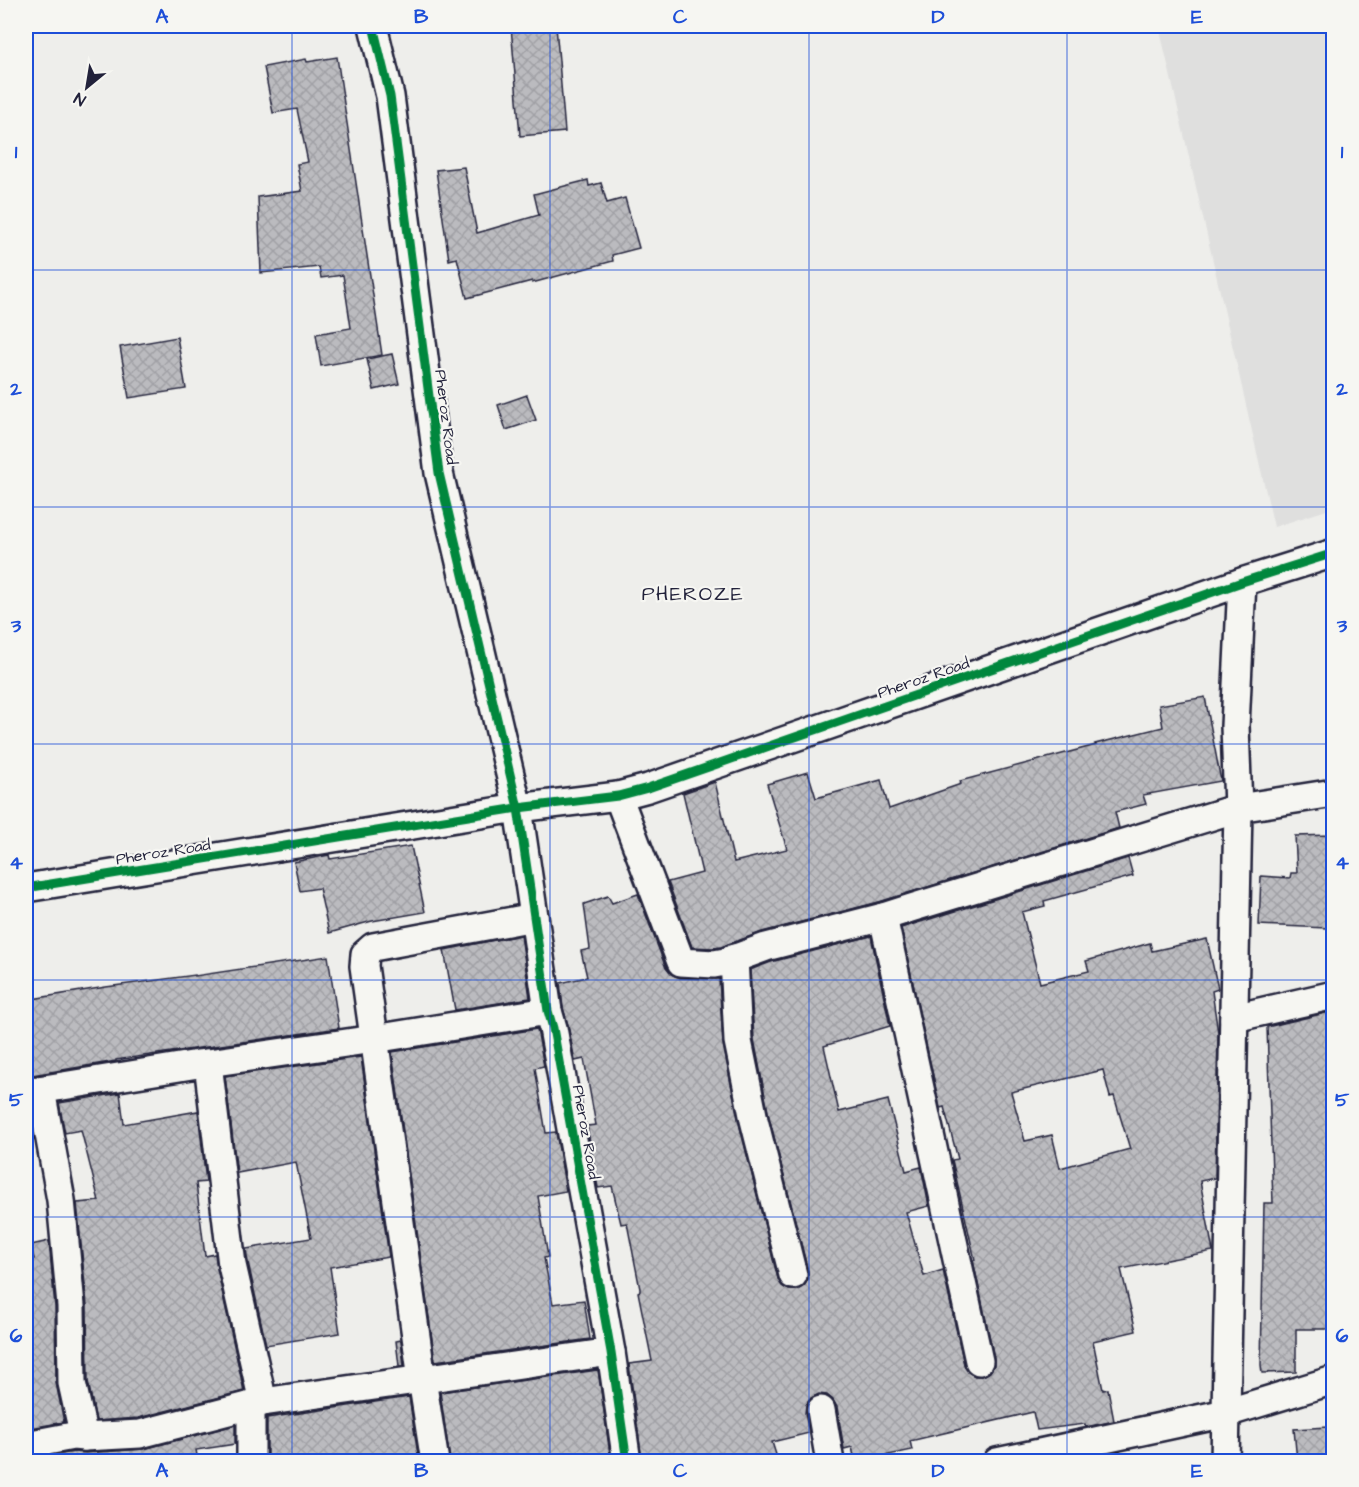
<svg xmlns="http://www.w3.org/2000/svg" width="1359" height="1487" font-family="'Architects Daughter',sans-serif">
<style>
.built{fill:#dfdfde}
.building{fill:url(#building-cross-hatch);stroke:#22223b;stroke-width:1.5;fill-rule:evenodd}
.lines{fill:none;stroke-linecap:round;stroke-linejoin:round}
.street-casing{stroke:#22223b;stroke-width:32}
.street{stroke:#f6f6f2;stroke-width:27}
.cycleway-casing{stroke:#f6f6f2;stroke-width:13}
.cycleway{stroke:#00873e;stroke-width:9}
.grid{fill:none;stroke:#1d4ed8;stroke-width:1.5;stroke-opacity:0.55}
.labels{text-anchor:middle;stroke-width:4.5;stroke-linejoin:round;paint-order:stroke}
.street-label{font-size:16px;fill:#22223b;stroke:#f6f6f2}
.quarter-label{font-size:20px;letter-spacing:1.5px;fill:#22223b;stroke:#f6f6f2}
.neatline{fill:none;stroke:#1d4ed8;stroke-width:2}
.grid-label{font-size:20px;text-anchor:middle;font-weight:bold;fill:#1d4ed8}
</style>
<defs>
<pattern id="building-cross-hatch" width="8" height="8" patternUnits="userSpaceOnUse" patternTransform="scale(1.5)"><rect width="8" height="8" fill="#bbbbbf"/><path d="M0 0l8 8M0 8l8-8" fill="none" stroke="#a0a0a5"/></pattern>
</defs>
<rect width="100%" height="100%" fill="#eeeeeb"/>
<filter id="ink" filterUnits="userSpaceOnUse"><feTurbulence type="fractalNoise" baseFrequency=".0167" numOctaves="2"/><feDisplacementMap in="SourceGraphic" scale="12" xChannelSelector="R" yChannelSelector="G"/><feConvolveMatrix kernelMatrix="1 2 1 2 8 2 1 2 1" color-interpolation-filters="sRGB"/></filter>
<g filter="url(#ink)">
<polygon class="built" points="1159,26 1333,26 1333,508 1274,527"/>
<g class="building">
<polygon points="511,26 556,26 565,132 520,136"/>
<polygon points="337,57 382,355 321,366 316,334 351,328 343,275 321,278 319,267 261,273 258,197 302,191 297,164 308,162 297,109 273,113 264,67 306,59 307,62"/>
<polygon points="464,167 477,233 539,215 534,194 588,180 589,186 601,183 607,203 625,198 639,248 612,255 613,261 532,283 532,281 467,298 457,258 449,260 436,170"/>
<polygon points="177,337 186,389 129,398 120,347"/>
<polygon points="392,354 399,384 374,390 367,359"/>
<polygon points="527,395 536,420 506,430 498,405"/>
<polygon points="1205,697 1221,781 1143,795 1146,804 1115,812 1119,828 879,902 762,932 721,947 713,948 692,947 668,882 702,873 683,793 715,782 734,862 787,849 767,784 808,772 816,798 881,780 889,809 961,784 960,781 1096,745 1095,744 1163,727 1159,705"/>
<polygon points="1334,835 1334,916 1326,918 1327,928 1259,925 1261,876 1290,878 1291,873 1297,873 1295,836"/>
<polygon points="411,846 425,912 372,921 329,933 319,888 300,891 294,862 329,855 330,859"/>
<path d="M1128,858L1133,876L1044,901L1045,906L1022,912L1040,983L1089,971L1086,961L1150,943L1152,951L1207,939L1218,989L1212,991L1218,1033L1215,1178L1200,1181L1213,1251L1121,1269L1136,1331L1093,1341L1103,1390L1108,1389L1114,1421L1086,1427L1085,1424L1037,1430L1033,1412L910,1441L912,1450L861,1461H855L852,1447L844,1449L837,1407L833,1400L827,1395L819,1394L811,1398L806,1405L805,1413L809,1433L772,1442L778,1461H642L629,1364L652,1361L638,1292L640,1291V1289L627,1223L621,1224L612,1186L598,1188L587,1126L596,1125L584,1059L575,1061L568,1025L563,1008L560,983L587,977L581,951L590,949L584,904L608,896L612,903L638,894L666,968L671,974L680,978L719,979L723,1044L739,1123L778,1279L782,1286L789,1290H797L804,1286L808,1279V1271L769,1117L754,1039L750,970L771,962L871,936L890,1026L824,1046L839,1112L888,1100L906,1171L921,1167L929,1206L906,1212L924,1276L943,1270L964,1364L968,1372L975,1376H982L990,1372L994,1365V1358L973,1260H975L952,1160L958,1159L944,1107L940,1108L901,928ZM1103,1070L1110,1097L1114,1096L1130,1149L1060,1168L1052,1135L1025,1141L1011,1092Z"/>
<polygon points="521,935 530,998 455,1010 444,950"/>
<polygon points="328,956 339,1028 116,1060 116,1061 26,1076 26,1000 106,987 195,975 195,976"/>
<polygon points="1334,1011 1334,1153 1331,1153 1330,1202 1330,1242 1334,1242 1334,1329 1296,1329 1296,1372 1262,1373 1261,1365 1264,1203 1273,1203 1267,1027"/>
<polygon points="537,1029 544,1066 535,1068 546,1133 556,1132 566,1191 538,1196 548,1257 544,1258 553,1304 584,1300 590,1339 435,1361 392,1052"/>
<polygon points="361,1057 389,1257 330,1267 340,1333 266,1345 248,1262 246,1249 311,1238 296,1162 237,1173 225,1076"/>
<polygon points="120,1093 124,1124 198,1111 206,1182 196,1183 205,1256 215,1254 217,1268 244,1391 138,1418 96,1421 88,1381 87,1305 77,1203 99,1201 81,1130 65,1133 59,1103"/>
<polygon points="26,1107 28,1108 34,1139 26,1140"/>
<polygon points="49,1241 55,1307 56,1383 64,1422 26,1429 26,1261 34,1259 31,1245"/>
<polygon points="401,1340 404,1366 399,1366 396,1341"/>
<polygon points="598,1370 611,1461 450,1461 440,1392"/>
<polygon points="409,1397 419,1461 267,1461 267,1418"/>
<polygon points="235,1425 235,1444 196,1450 198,1461 27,1461 27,1460 74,1452 85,1453 144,1449"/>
<polygon points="1328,1427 1330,1461 1297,1461 1294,1429"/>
<polygon points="1120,1452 1121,1461 1094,1461 1093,1458"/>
</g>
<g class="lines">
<defs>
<g id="street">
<polyline points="373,26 390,96 439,473 518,808 548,1011 553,1028 611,1352 627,1462"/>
<polyline points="618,796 681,962 714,964 725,962 766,947 883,917 911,908 1238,808 1334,793"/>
<polyline points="26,888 518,808 618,796 648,788 1242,582 1334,553"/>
<polyline points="883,917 979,1361"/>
<polyline points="734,958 738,1041 754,1120 793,1275"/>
<polyline points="1234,1018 1334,995"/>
<polyline points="208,1063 232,1265 263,1402"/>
<polyline points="41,1090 61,1200 71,1306 72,1383 84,1437"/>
<polyline points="26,1092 198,1064 208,1063 374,1039 548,1011"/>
<polyline points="251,1405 251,1462"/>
<polyline points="821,1410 830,1462"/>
<polyline points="26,1445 73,1436 84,1437 140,1434 263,1402 611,1352"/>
<polyline points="435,1462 422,1379 364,966 365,954 373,947 534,917"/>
<polyline points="997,1462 1226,1413 1334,1380"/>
<polyline points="1225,1462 1238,808 1235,726 1242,582"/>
</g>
</defs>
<use href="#street" class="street-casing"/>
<use href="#street" class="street"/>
<defs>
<g id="cycleway">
<polyline points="373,26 390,96 439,473 518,808 548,1011 553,1028 611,1352 627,1462"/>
<polyline points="26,888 518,808 618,796 648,788 1242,582 1334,553"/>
</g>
</defs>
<use href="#cycleway" class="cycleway-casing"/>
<use href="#cycleway" class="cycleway"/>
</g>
</g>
<path class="grid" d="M292,26V1462M550,26V1462M809,26V1462M1067,26V1462M26,270H1334M26,507H1334M26,744H1334M26,980H1334M26,1217H1334"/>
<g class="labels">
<g class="street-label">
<text transform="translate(447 417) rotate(83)" y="6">Pheroz Road</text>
<text transform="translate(923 677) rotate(-19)" y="6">Pheroz Road</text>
<text transform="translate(163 851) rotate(-9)" y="6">Pheroz Road</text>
<text transform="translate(587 1132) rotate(80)" y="6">Pheroz Road</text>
</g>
<g class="quarter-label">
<text x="693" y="600">PHEROZE</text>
</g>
</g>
<rect width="1359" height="1487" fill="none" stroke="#f6f6f2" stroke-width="66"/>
<g transform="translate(87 87) rotate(210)" stroke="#f6f6f2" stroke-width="4.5" paint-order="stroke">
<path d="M0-4.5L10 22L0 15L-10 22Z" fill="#22223b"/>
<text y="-9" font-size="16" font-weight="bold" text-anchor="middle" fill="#22223b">N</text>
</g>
<rect x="33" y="33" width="1293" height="1421" class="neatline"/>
<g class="grid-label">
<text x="162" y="23">A</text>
<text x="421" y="23">B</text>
<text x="680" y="23">C</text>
<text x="938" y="23">D</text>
<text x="1197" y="23">E</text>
<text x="16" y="158">1</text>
<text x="1342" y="158">1</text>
<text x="16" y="395">2</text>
<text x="1342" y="395">2</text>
<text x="16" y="632">3</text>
<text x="1342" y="632">3</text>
<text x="16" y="869">4</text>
<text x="1342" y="869">4</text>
<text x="16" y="1106">5</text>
<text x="1342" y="1106">5</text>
<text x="16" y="1342">6</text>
<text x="1342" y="1342">6</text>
<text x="162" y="1477">A</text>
<text x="421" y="1477">B</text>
<text x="680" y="1477">C</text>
<text x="938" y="1477">D</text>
<text x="1197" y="1477">E</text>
</g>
</svg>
